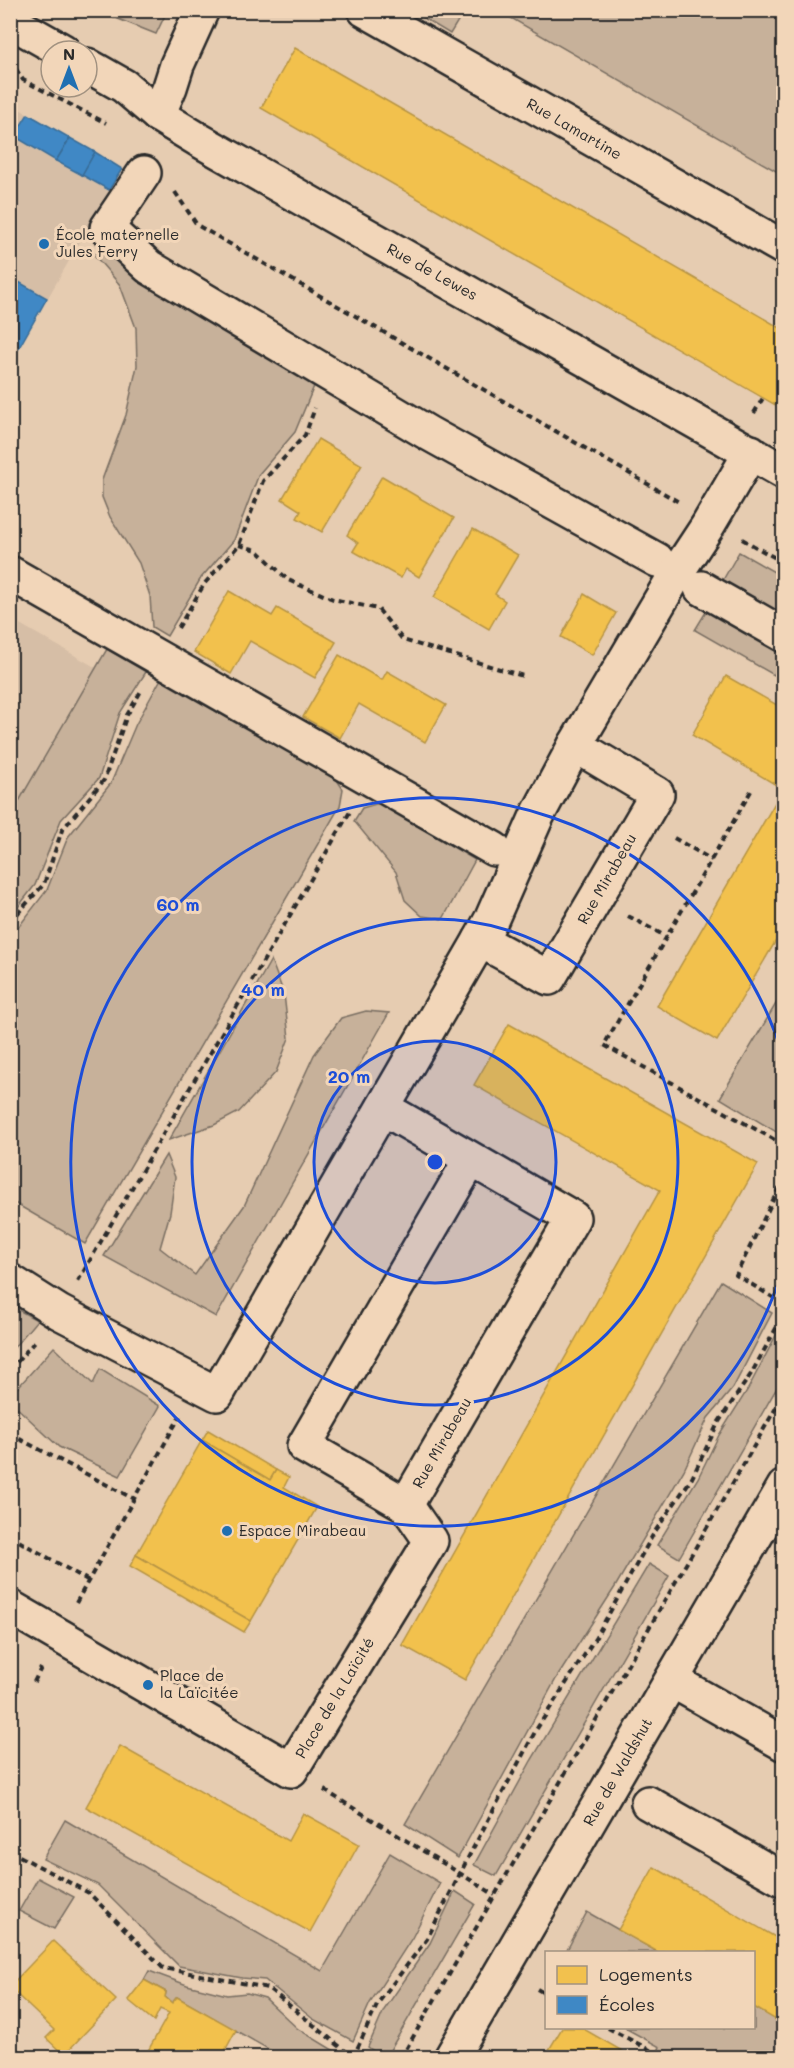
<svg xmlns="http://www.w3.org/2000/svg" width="794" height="2068" font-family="Mali,sans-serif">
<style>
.built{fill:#d6bea6}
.green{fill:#c7b19a;stroke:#796e62;stroke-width:1.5}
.homes{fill:#f2c14e;stroke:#b69444;stroke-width:1.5}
.schools{fill:#3f88c5;stroke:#396c97;stroke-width:1.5}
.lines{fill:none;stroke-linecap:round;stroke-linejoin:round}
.pedestrian-casing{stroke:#2b2b2b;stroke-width:38}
.minor-casing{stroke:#2b2b2b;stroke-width:38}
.path{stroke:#2b2b2b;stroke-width:4;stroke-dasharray:6 4.5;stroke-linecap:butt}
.pedestrian{stroke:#f2d6b9;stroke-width:33}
.minor{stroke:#f2d6b9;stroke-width:33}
.ring{fill:none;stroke:#1d4ed8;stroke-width:3}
.poi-dot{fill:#1f6fb2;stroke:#f2d6b9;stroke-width:2}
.labels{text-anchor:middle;stroke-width:6;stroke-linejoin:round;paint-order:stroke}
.street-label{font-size:15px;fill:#2b2b2b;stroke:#f2d6b9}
.poi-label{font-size:15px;fill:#2b2b2b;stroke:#f2d6b9;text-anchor:start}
.centre{fill:#1d4ed8;stroke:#f2d6b9;stroke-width:3}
.ring-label{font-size:18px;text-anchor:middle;font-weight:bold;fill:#1d4ed8;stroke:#f2d6b9;stroke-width:6;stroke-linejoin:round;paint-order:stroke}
</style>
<rect width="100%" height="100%" fill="#e6ccb1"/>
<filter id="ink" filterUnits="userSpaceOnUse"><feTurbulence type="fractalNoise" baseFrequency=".0167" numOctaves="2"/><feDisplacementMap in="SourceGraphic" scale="12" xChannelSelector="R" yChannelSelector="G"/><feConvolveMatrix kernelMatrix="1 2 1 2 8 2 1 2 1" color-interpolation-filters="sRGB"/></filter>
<g filter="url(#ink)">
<g class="built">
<polygon points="11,104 122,169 12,360 11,360"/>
<polygon points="11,619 114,678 11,855"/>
</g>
<g class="green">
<polygon points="98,11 167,10 167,11 156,34"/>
<polygon points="412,11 464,11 450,34"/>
<polygon points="499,11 783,11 783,175"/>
<polygon points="106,239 319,374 295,432 259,474 234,540 201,578 167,636 152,627 150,596 139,563 110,517 102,497 102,480 126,415 137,366 136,328 120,285 95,256"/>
<polygon points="739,552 783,577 783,625 719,587"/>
<polygon points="712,602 783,644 783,660 774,675 695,630"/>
<polygon points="107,649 146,672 120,713 99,778 61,820 35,885 11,916 11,815"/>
<polygon points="162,677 335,777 343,789 340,806 85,1244 11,1201 10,938 47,890 68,837 111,783 136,724"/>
<polygon points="379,803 475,860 443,919 422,916 405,900 396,872 354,821 362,808"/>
<polygon points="271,960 284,994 289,1038 276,1072 239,1112 214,1125 169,1140"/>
<polygon points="783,992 783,1136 720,1098"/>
<polygon points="366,1011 389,1013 216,1317 104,1256 166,1155 175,1177 170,1213 160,1248 195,1275 244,1206 314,1055 341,1018"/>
<polygon points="721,1281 772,1313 733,1388 708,1418 684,1470 615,1587 556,1679 458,1858 405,1824"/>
<polygon points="11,1306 37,1320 11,1351"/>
<polygon points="783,1322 783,1377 679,1558 657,1545 698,1478 719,1435 748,1389"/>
<polygon points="54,1347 93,1384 100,1369 160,1406 120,1476 59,1447 11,1402 11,1395"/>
<polygon points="649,1564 669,1576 496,1876 474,1865 531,1761"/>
<polygon points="65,1820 322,1971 390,1853 440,1883 412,1938 370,2003 353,2041 313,2019 265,1980 242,1978 179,1966 98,1885 43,1859"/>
<polygon points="38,1878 74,1897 54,1929 19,1911"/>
<polygon points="455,1891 475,1904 386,2057 382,2057 368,2047 384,2010 430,1943"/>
<polygon points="587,1912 658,1952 566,1952"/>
<polygon points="149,1971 187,1985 227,1995 247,1993 265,1998 298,2029 341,2055 339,2057 282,2057 177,1997 172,2003 165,1997 166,1992 144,1980"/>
<polygon points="783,2006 783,2057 655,2057 660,2047 625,2028 754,2028 754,2007 776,2019"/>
</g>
<g class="homes">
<polygon points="295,48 784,330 784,410 261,108"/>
<polygon points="318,439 362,465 322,532 297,518 301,511 282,499"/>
<polygon points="382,476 454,518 419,577 406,569 401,578 353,551 358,543 347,535"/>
<polygon points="473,529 518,555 495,594 505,601 489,629 434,597"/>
<polygon points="229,591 272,616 277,608 336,642 315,678 250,641 231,674 194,652"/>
<polygon points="584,594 616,613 592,655 561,637"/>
<polygon points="339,655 382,680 387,671 446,705 425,742 359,704 340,738 303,717"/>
<polygon points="726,676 784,709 784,927 717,1041 657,1006 783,789 692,735"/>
<polygon points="509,1024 758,1164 465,1680 402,1645 660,1190 474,1085"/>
<polygon points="208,1430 276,1470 270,1480 202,1440"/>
<polygon points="202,1440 270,1480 276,1470 289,1477 284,1487 317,1507 251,1621 136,1555"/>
<polygon points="136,1555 251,1621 244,1632 130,1566"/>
<polygon points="120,1746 288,1841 303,1813 359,1844 310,1932 86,1807"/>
<polygon points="654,1867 784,1942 784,2006 776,2020 754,2007 754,1952 658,1952 618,1930"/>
<polygon points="53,1941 116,2000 64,2055 46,2038 54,2030 10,1988 10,1986"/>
<polygon points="144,1980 166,1992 165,1997 172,2003 177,1997 236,2030 221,2058 144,2058 169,2013 160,2009 154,2021 128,2000"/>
<polygon points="562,2028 582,2028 624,2052 621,2058 544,2058"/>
</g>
<g class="schools">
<polygon points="28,114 70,138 56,161 14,136"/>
<polygon points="70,138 95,152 82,175 56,161"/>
<polygon points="95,152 122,169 109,190 82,175"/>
<polygon points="10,277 47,298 12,360 10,360"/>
</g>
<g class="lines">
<defs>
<g id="pedestrian">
<polyline points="144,173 107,228 149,267 428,433 657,560"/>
<polyline points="10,573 494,849"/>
<polyline points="701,588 784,635"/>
<polyline points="10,1607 291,1770 431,1541 406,1505"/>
</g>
<g id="minor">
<polyline points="365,10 784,248"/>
<polyline points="10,21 63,51"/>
<polyline points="87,65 124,86 158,115 199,140 784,472"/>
<polyline points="158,115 170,87 177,65 202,10"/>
<polyline points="480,940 549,978 657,794 575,745"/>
<polyline points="383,1108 573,1218 406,1505 304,1446 471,1159"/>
<polyline points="10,1281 59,1312 217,1394 480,940 492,918 537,816 575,745 676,574 707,527 751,452"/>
<polyline points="673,1678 687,1689 784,1744"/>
<polyline points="648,1803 784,1880"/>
<polyline points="451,2058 784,1487"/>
</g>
</defs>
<use href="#pedestrian" class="pedestrian-casing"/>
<use href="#minor" class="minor-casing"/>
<g class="path">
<polyline points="16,69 23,80 106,123"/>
<polyline points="175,192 197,225 679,502"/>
<polyline points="754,413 763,398"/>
<polyline points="742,539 784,563"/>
<polyline points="239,545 257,550 288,580 333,599 378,609 403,640 523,676"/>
<polyline points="178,628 205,583 239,545 263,481 305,435 315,408"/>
<polyline points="751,791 604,1045 784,1145"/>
<polyline points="674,838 712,860"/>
<polyline points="628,916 667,937"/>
<polyline points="10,922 44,884 62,830 104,780 127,715 141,691"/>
<polyline points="784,1178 736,1275 784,1304"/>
<polyline points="78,1281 351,810"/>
<polyline points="10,1370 36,1340"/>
<polyline points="10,1434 134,1499"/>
<polyline points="10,1536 89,1581"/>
<polyline points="76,1603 180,1416"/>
<polyline points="34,1682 41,1668"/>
<polyline points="324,1790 495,1895"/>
<polyline points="10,1851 89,1893 163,1968 268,1988 354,2058"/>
<polyline points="537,1989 546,1994"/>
<polyline points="608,2028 652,2051 648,2058"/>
<polyline points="353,2058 378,2003 427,1939 469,1856 536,1730 596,1637 654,1533 692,1478 718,1423 751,1374 784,1314"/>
<polyline points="401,2058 784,1394"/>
</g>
<use href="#pedestrian" class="pedestrian"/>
<use href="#minor" class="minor"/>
</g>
</g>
<circle cx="435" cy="1162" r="121" fill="#1d4ed8" fill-opacity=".12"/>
<g class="ring">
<circle cx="435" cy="1162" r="121"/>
<circle cx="435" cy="1162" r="243"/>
<path d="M783 1268A364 364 0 1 1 783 1056"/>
</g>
<g class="poi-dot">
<circle cx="44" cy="244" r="6"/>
<circle cx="227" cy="1531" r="6"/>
<circle cx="148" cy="1685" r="6"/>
</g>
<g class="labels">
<g class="street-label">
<text transform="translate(574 129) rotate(30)" y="5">Rue Lamartine</text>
<text transform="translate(432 272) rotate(29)" y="5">Rue de Lewes</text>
<text transform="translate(607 879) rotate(-60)" y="5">Rue Mirabeau</text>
<text transform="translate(442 1443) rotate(-60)" y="5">Rue Mirabeau</text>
<text transform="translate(335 1698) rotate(-59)" y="5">Place de la Laïcité</text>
<text transform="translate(618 1772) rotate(-60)" y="5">Rue de Waldshut</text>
</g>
<g class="poi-label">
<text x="56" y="240">École maternelle<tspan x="56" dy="17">Jules Ferry</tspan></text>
<text x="239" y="1536">Espace Mirabeau</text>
<text x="160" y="1681">Place de<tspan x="160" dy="17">la Laïcitée</tspan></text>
</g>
</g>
<circle cx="435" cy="1162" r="9" class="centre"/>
<g class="ring-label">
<text x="178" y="911">60 m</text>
<text x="263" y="996">40 m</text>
<text x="349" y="1083">20 m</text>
</g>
<rect width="794" height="2068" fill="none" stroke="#f2d6b9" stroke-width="36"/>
<rect x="18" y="18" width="758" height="2032" fill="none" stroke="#2b2b2b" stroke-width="2" filter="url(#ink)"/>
<rect x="545" y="1951" width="210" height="78" fill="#f2d6b9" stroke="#a29280" stroke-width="1.5"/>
<rect x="557" y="1966" width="30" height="18" fill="#f2c14e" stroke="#a29280" stroke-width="1.5"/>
<text x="599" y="1981" font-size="18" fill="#2b2b2b">Logements</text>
<rect x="557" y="1996" width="30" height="18" fill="#3f88c5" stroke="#a29280" stroke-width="1.5"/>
<text x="599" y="2011" font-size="18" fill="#2b2b2b">Écoles</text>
<g transform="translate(69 69)"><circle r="28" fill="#f2d6b9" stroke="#a29280" stroke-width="1.5"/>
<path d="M0-4.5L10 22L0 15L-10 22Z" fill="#1f6fb2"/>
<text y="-9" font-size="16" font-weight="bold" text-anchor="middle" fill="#2b2b2b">N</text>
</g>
</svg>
